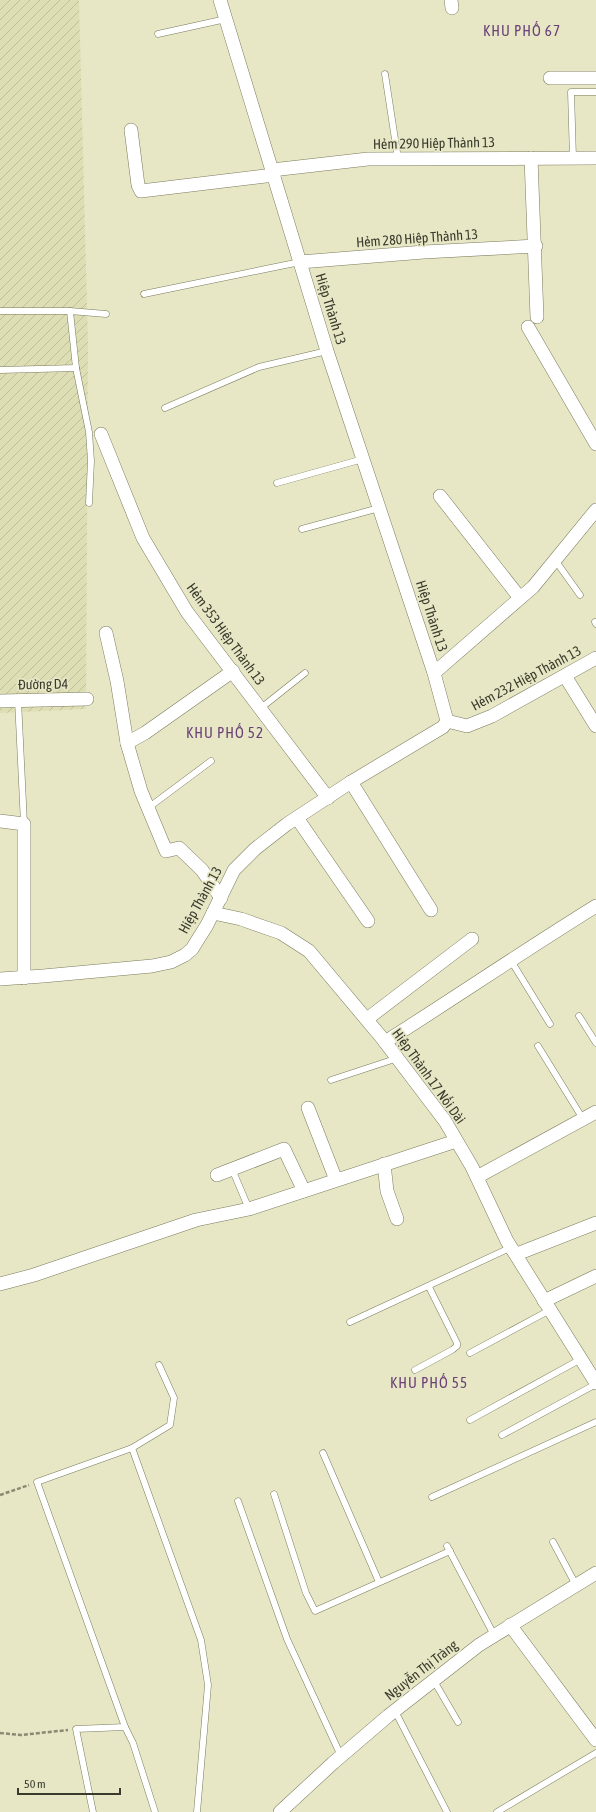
<svg xmlns="http://www.w3.org/2000/svg" width="596" height="1812" font-family="'Asap Condensed',sans-serif">
<style>
.industrial{fill:url(#industrial-furrows)}
.lines{fill:none;stroke-linecap:round;stroke-linejoin:round}
.lane-casing{stroke:#7b7b5d;stroke-width:7}
.street-casing{stroke:#7b7b5d;stroke-width:14}
.path{stroke:#8a8a74;stroke-width:2.5;stroke-dasharray:4 2;stroke-linecap:butt}
.lane{stroke:#fff;stroke-width:6}
.street{stroke:#fff;stroke-width:13}
.labels{text-anchor:middle;stroke-width:3.5;stroke-linejoin:round;paint-order:stroke}
.street-label{font-size:14px;fill:#3a3a2d;stroke:#e7e7c6}
.neighbourhood-label{font-size:15px;letter-spacing:1px;fill:#6a4077;stroke:#e7e7c6}
</style>
<defs>
<pattern id="industrial-furrows" width="10" height="10" patternUnits="userSpaceOnUse"><rect width="10" height="10" fill="#dedeb5"/><path d="M-1 1l2-2M0 10L10 0M9 11l2-2" fill="none" stroke="#bfbf9c"/></pattern>
</defs>
<rect width="100%" height="100%" fill="#e7e7c6"/>
<polygon class="industrial" points="0,0 79,0 88,343 86,709 0,713"/>
<g class="lines">
<defs>
<g id="lane">
<polyline points="158,34 226,19"/>
<polyline points="385,74 398,159"/>
<polyline points="573,158 571,92 596,92"/>
<polyline points="144,294 300,262"/>
<polyline points="0,311 70,311 106,314"/>
<polyline points="70,311 76,368 89,432 91,461 89,503"/>
<polyline points="0,370 76,368"/>
<polyline points="165,408 259,367 327,351"/>
<polyline points="277,483 363,459"/>
<polyline points="302,529 379,508"/>
<polyline points="555,560 580,595"/>
<polyline points="595,622 596,624"/>
<polyline points="18,700 24,824"/>
<polyline points="261,708 305,673"/>
<polyline points="148,808 211,761"/>
<polyline points="510,959 550,1024"/>
<polyline points="579,1016 596,1043"/>
<polyline points="538,1046 583,1119"/>
<polyline points="331,1080 398,1058"/>
<polyline points="232,1169 249,1209"/>
<polyline points="350,1322 512,1247"/>
<polyline points="470,1353 550,1310"/>
<polyline points="159,1365 174,1398 170,1425 132,1448 201,1640 208,1685 197,1812"/>
<polyline points="415,1370 452,1350 457,1346 457,1343 429,1287"/>
<polyline points="470,1420 581,1359"/>
<polyline points="502,1435 596,1384"/>
<polyline points="323,1453 379,1582"/>
<polyline points="274,1494 306,1593 315,1611 450,1551"/>
<polyline points="432,1497 596,1422"/>
<polyline points="238,1501 287,1639 341,1756"/>
<polyline points="553,1542 576,1585"/>
<polyline points="447,1546 494,1635"/>
<polyline points="434,1681 458,1722"/>
<polyline points="395,1711 447,1812"/>
<polyline points="125,1727 37,1482 132,1448"/>
<polyline points="93,1812 76,1729 125,1727 133,1743 155,1812"/>
<polyline points="497,1812 596,1753"/>
</g>
<g id="street">
<polyline points="451,0 452,8"/>
<polyline points="550,78 596,78"/>
<polyline points="131,130 138,185 141,191 274,175"/>
<polyline points="531,158 537,317"/>
<polyline points="272,170 368,159 596,158"/>
<polyline points="300,262 424,252 536,246"/>
<polyline points="528,327 596,444"/>
<polyline points="101,434 143,538 187,612 328,798"/>
<polyline points="440,496 520,598"/>
<polyline points="106,633 117,681 127,743 141,791 166,851 179,848 202,870 221,898"/>
<polyline points="434,673 533,587 596,510"/>
<polyline points="565,676 596,726"/>
<polyline points="0,701 87,699"/>
<polyline points="447,721 467,726 492,716 596,658"/>
<polyline points="127,743 145,733 233,671"/>
<polyline points="351,782 431,910"/>
<polyline points="297,818 368,921"/>
<polyline points="0,821 24,824 24,978"/>
<polyline points="213,913 241,919 281,933 309,951 382,1038 445,1121 472,1167 507,1241 596,1383"/>
<polyline points="0,979 43,976 152,966 171,962 185,955 192,949 207,925 234,870 255,849 287,824 351,782 443,727 447,721 434,673 327,351 220,0"/>
<polyline points="367,1019 472,939"/>
<path d="M385,1042C456,997 525,950 596,906"/>
<polyline points="308,1108 336,1180"/>
<polyline points="384,1164 387,1191 397,1219"/>
<polyline points="217,1175 284,1149 304,1191"/>
<polyline points="477,1177 596,1112"/>
<polyline points="517,1254 596,1223"/>
<polyline points="0,1284 34,1275 196,1220 249,1209 456,1141"/>
<polyline points="544,1301 596,1276"/>
<polyline points="510,1625 596,1740"/>
<polyline points="280,1812 333,1763 388,1716 479,1645 596,1573"/>
</g>
</defs>
<use href="#lane" class="lane-casing"/>
<use href="#street" class="street-casing"/>
<g class="path">
<polyline points="0,1495 29,1485"/>
<polyline points="0,1733 21,1735 68,1730"/>
</g>
<use href="#lane" class="lane"/>
<use href="#street" class="street"/>
</g>
<g class="labels">
<g class="street-label">
<text transform="translate(434 143) rotate(-1)" y="5">Hẻm 290 Hiệp Thành 13</text>
<text transform="translate(417 238) rotate(-4)" y="5">Hẻm 280 Hiệp Thành 13</text>
<text transform="translate(331 309) rotate(73)" y="5">Hiệp Thành 13</text>
<text transform="translate(432 616) rotate(72)" y="5">Hiệp Thành 13</text>
<text transform="translate(226 634) rotate(54)" y="5">Hẻm 353 Hiệp Thành 13</text>
<text transform="translate(526 678) rotate(-28)" y="5">Hẻm 232 Hiệp Thành 13</text>
<text transform="translate(43 684) rotate(-1)" y="5">Đường D4</text>
<text transform="translate(200 900) rotate(-61)" y="5">Hiệp Thành 13</text>
<text transform="translate(429 1076) rotate(54)" y="5">Hiệp Thành 17 Nối Dài</text>
<text transform="translate(421 1670) rotate(-38)" y="5">Nguyễn Thị Tràng</text>
</g>
<g class="neighbourhood-label">
<text x="522" y="36">KHU PHỐ 67</text>
<text x="225" y="738">KHU PHỐ 52</text>
<text x="429" y="1388">KHU PHỐ 55</text>
</g>
</g>
<path d="M18 1788v6h102v-6" fill="none" stroke="#3a3a2d" stroke-width="2"/>
<text x="24" y="1788" font-size="12" fill="#3a3a2d" stroke="#e7e7c6" stroke-width="3" paint-order="stroke">50 m</text>
</svg>
